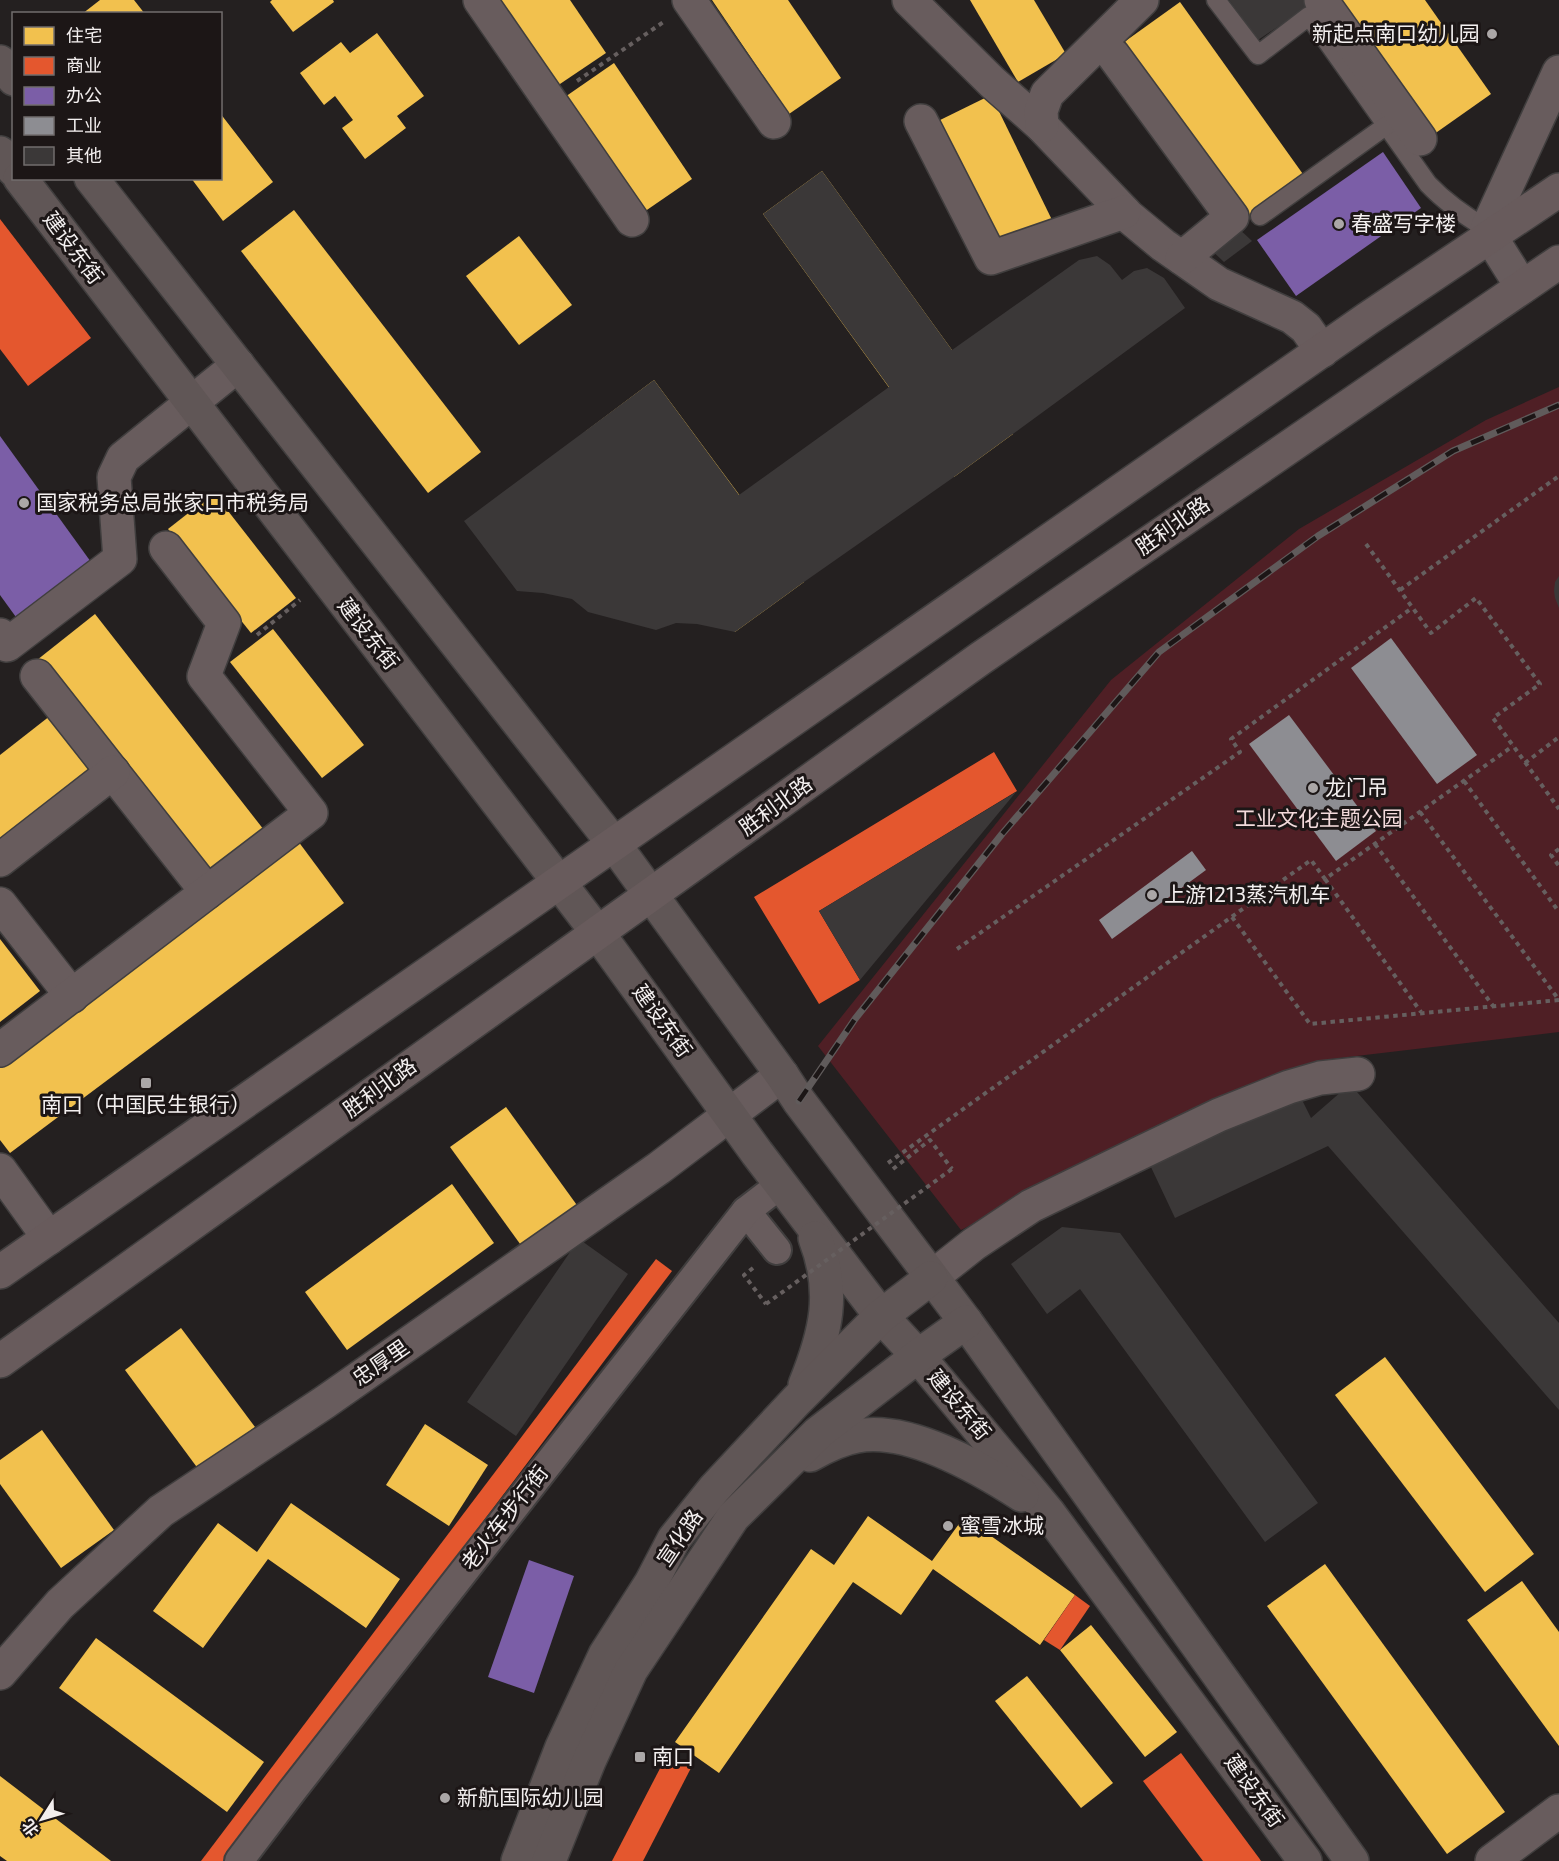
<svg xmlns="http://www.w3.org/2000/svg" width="1559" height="1861" font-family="'Exo 2','Noto Sans SC',sans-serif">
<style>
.green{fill:#4f1f25}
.homes{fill:#f2c14e}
.shops{fill:#e4572e}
.offices{fill:#7b5ea7}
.industry{fill:#8d8d92}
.building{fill:#3b3838}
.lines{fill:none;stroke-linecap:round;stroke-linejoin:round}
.service-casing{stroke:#403e3e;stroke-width:21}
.pedestrian-casing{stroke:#403e3e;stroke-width:32}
.minor-casing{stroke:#403e3e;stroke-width:36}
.secondary-casing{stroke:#403e3e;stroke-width:36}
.trunk-casing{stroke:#403e3e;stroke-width:36}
.path{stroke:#665f5f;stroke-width:4;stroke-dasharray:4.5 4.5;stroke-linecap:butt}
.service{stroke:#685c5d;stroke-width:18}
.pedestrian{stroke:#685c5d;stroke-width:28}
.minor{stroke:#685c5d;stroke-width:33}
.secondary{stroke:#605656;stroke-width:33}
.trunk{stroke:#685b5c;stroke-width:33}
.rail-casing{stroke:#605b5b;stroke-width:7}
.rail{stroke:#1c1616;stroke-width:4.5;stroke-dasharray:14;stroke-linecap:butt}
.path-bridge{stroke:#665f5f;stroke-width:4;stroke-dasharray:4.5 4.5;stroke-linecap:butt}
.poi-dot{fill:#aba7a7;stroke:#1c1616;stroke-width:2}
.labels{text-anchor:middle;stroke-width:6;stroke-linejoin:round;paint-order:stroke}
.poi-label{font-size:21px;fill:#f3efef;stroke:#1c1616;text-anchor:start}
.street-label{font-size:21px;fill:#f3efef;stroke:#1c1616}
.park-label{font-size:21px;fill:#f3dadb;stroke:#1c1616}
</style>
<rect width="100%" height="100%" fill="#242020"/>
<polygon class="green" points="1559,387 1559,1032 1331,1059 1198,1108 961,1230 818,1046 1111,680 1299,529 1486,420"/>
<g class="homes">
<polygon points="100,0 134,0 145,14 82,14"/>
<polygon points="272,0 333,0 334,2 293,32 270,2"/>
<polygon points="494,0 570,0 606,53 554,88"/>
<polygon points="712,0 788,0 841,78 789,114"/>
<polygon points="970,0 1034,0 1066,54 1018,82"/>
<polygon points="1333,0 1425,0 1491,94 1430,137"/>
<polygon points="1180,2 1305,177 1246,220 1120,45"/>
<polygon points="377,33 424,96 397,116 406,128 365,159 342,128 353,120 335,96 324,105 300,73 341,42 350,53"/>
<polygon points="614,63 692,179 641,214 562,99"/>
<polygon points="991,95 1053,222 996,250 934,123"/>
<polygon points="220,113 273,182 223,221 191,178 220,178"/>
<polygon points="822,171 1013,434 954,477 763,214"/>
<polygon points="294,210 481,452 428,493 241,251"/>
<polygon points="519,236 572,305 519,345 466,276"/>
<polygon points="654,380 804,582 735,632 586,431"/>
<polygon points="214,493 296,598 251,633 168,529"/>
<polygon points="95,614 264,830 206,875 37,660"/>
<polygon points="273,629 364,745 322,778 230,662"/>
<polygon points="55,712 99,770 0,847 0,755"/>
<polygon points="298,841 344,903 10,1153 0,1140 0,1064"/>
<polygon points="0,939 40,991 0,1022"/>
<polygon points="506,1107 579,1208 523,1248 450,1147"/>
<polygon points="452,1184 494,1243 347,1350 305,1292"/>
<polygon points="181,1328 255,1427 199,1470 125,1370"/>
<polygon points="1385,1357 1534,1554 1485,1592 1335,1395"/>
<polygon points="425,1424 488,1465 449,1526 386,1485"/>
<polygon points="42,1430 114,1530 61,1568 0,1484 0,1460"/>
<polygon points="291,1503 400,1579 366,1628 268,1559 203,1648 153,1611 218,1523 257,1552"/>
<polygon points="868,1516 932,1561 964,1517 1075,1595 1040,1645 933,1569 901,1615 853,1582 719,1773 675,1742 811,1549 834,1565"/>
<polygon points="1325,1564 1505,1812 1447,1854 1267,1606"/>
<polygon points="1522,1581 1559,1632 1559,1746 1467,1620"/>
<polygon points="1091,1625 1177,1732 1145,1757 1060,1650"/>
<polygon points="96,1638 264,1762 227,1812 59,1688"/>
<polygon points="1027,1676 1113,1783 1081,1808 995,1701"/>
<polygon points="0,1776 111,1861 7,1861 0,1856"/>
</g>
<g class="shops">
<polygon points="0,219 91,338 28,386 0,349"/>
<polygon points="994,752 1017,791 819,911 860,980 819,1004 754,897"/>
<polygon points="656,1259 672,1271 227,1861 201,1861"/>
<polygon points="1075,1595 1090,1606 1060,1650 1044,1640"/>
<polygon points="668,1753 692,1766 643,1861 612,1861"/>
<polygon points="1181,1753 1259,1858 1261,1861 1203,1861 1143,1781"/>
</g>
<g class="offices">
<polygon points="1383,152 1421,208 1296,296 1257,240"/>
<polygon points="0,436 96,569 21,624 0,595"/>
<polygon points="529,1560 574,1576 534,1693 488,1677"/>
</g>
<g class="industry">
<polygon points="1391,638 1477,755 1437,784 1351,668"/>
<polygon points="1289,715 1376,831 1336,861 1249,744"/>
<polygon points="1192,851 1206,870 1112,939 1099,920"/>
</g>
<g class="building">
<polygon points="1229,0 1311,0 1313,3 1258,40"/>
<polygon points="822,171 952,350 1079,260 1097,256 1110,265 1122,280 1134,271 1147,268 1164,278 1185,308 954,477 804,582 735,632 697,624 676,623 656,630 588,612 572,599 543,593 517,591 464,521 654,380 739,495 889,387 763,214"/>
<polygon points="1236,226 1252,241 1224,262 1208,247"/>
<polygon points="1559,576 1559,608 1555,598 1554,591 1555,582"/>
<polygon points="1016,792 860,980 819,911"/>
<polygon points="1350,1084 1559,1323 1559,1410 1328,1146 1175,1218 1150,1165 1299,1094 1311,1118"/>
<polygon points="1062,1227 1120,1233 1318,1503 1265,1542 1080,1289 1047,1314 1011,1264"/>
<polygon points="579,1239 628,1274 516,1436 467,1402"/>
</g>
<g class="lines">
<defs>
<g id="service">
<path d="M1216,0L1258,55L1309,16L1428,184C1446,203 1465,216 1487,229"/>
<polyline points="1260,216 1387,125"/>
</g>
<g id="pedestrian">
<polyline points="746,1211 777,1250"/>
<polyline points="239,1861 292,1791 746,1211 781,1184"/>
</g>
<g id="minor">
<polyline points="480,0 632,220"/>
<polyline points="689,0 774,122"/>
<polyline points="909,0 992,82 1042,126 1128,216 1163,245 1219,284 1292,317 1306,328 1322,351"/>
<polyline points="1321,0 1420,139"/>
<polyline points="1113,55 1232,217 1182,258"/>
<polyline points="921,121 991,258 1124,212"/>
<polyline points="1042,126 1041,111 1047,94 1142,0"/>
<polyline points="1522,287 1490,236 1487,229 1559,72"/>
<polyline points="0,635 7,645 120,559 114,477 123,458 238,365"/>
<polyline points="37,676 207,892"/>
<polyline points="0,860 113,772"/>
<polyline points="0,904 72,996"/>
<polyline points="0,1050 311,813 204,676 224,623 166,548"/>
<polyline points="0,1170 49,1238"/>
<polyline points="931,1278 974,1244 1031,1206 1138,1154 1219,1115 1289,1087 1320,1078 1358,1074"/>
<polyline points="0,1673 60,1604 161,1511 325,1402 659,1168 782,1075"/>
<polyline points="1492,1861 1559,1811"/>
</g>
<g id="secondary">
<polyline points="0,62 14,79"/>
<polyline points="0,153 14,170"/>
<polyline points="20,178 597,932 757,1153 881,1316 918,1356 1048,1512 1305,1861"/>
<polyline points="91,178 614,844 782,1075 799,1101 966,1322 1352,1861"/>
<path d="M805,1385C826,1333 836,1292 815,1238"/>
<path d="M810,1455C824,1447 840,1439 857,1436C909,1426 980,1468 1022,1495"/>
<polyline points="518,1861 562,1747 605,1655 651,1583 674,1539 714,1489 796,1401 881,1316 931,1278"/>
<polyline points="549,1861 589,1761 631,1670 733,1517 818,1433 918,1356 966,1322"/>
</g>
<g id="trunk">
<polyline points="0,1272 1367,319 1559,190"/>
<polyline points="0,1361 981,658 1559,262"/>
</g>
</defs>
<use href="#service" class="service-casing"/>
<use href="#pedestrian" class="pedestrian-casing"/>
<use href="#minor" class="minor-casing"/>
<use href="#secondary" class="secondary-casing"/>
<use href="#trunk" class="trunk-casing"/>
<g class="path">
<polyline points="577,81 665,21"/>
<polyline points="1366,544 1431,633 1476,598 1540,684 1493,718 1559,809"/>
<polyline points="1400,590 1559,476"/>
<polyline points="257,635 300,600"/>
<polyline points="1525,763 1559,737"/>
<polyline points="1464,781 1559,912"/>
<polyline points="1420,812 1559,1000"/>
<polyline points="1375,844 1493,1006"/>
<polyline points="1559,849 1551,855 1559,866"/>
<polyline points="1325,879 1421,1012"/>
<polyline points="1232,917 1310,1024 1559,1000"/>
<polyline points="957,949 1240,752 1231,739 1412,608"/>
<polyline points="888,1163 1311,860 1325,879 1513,746"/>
<polyline points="893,1169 930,1140 952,1169"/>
<polyline points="753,1268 744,1275 766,1304"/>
</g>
<use href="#service" class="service"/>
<use href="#pedestrian" class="pedestrian"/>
<use href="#minor" class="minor"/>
<use href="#secondary" class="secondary"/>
<use href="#trunk" class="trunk"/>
<defs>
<polyline id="rail" points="799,1101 855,1019 1002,834 1159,652 1318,536 1453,451 1559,405"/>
</defs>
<use href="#rail" class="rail-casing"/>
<use href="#rail" class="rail"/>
<polyline class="path-bridge" points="766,1304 952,1169"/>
</g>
<g class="poi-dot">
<circle cx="1492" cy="34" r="6"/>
<circle cx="1339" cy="224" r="6"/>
<circle cx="24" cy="503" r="6"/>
<circle cx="1313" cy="788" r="6"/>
<circle cx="1152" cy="895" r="6"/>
<rect x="140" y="1077" width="12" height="12" rx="3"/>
<circle cx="948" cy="1526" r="6"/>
<rect x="634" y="1751" width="12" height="12" rx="3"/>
<circle cx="445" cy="1798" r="6"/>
</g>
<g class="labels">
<g class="poi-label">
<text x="1480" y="41" text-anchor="end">新起点南口幼儿园</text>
<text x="1351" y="231">春盛写字楼</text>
<text x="36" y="510">国家税务总局张家口市税务局</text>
<text x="1325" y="795">龙门吊</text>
<text x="1164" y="902">上游1213蒸汽机车</text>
<text x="146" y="1112" text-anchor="middle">南口（中国民生银行）</text>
<text x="960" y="1533">蜜雪冰城</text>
<text x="652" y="1764">南口</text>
<text x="457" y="1805">新航国际幼儿园</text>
</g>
<g class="street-label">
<text transform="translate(73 248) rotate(53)" y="7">建设东街</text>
<text transform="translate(1173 526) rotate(-35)" y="7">胜利北路</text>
<text transform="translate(368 634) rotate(52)" y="7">建设东街</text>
<text transform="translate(776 806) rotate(-36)" y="7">胜利北路</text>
<text transform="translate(662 1021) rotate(54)" y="7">建设东街</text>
<text transform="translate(380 1088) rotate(-36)" y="7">胜利北路</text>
<text transform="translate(381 1363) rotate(-35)" y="7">忠厚里</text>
<text transform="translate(959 1405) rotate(50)" y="7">建设东街</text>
<text transform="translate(505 1518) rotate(-52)" y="7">老火车步行街</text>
<text transform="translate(680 1538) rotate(-56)" y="7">宣化路</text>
<text transform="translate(1254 1791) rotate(54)" y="7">建设东街</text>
</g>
<g class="park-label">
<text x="1319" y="826">工业文化主题公园</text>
</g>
</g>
<rect x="12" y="12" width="210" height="168" fill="#1c1616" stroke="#726d6d" stroke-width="1.5"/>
<rect x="24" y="27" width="30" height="18" fill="#f2c14e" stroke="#726d6d" stroke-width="1.5"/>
<text x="66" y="42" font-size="18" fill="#f3efef">住宅</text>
<rect x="24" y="57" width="30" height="18" fill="#e4572e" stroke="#726d6d" stroke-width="1.5"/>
<text x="66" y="72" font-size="18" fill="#f3efef">商业</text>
<rect x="24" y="87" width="30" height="18" fill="#7b5ea7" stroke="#726d6d" stroke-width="1.5"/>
<text x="66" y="102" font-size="18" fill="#f3efef">办公</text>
<rect x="24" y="117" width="30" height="18" fill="#8d8d92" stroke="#726d6d" stroke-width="1.5"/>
<text x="66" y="132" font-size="18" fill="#f3efef">工业</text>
<rect x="24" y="147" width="30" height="18" fill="#3b3838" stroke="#726d6d" stroke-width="1.5"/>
<text x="66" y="162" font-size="18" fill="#f3efef">其他</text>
<g transform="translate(42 1819) rotate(233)" stroke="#1c1616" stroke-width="4.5" paint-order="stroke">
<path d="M0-4.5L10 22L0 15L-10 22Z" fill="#f3efef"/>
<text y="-9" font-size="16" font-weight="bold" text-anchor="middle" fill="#f3efef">北</text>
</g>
</svg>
